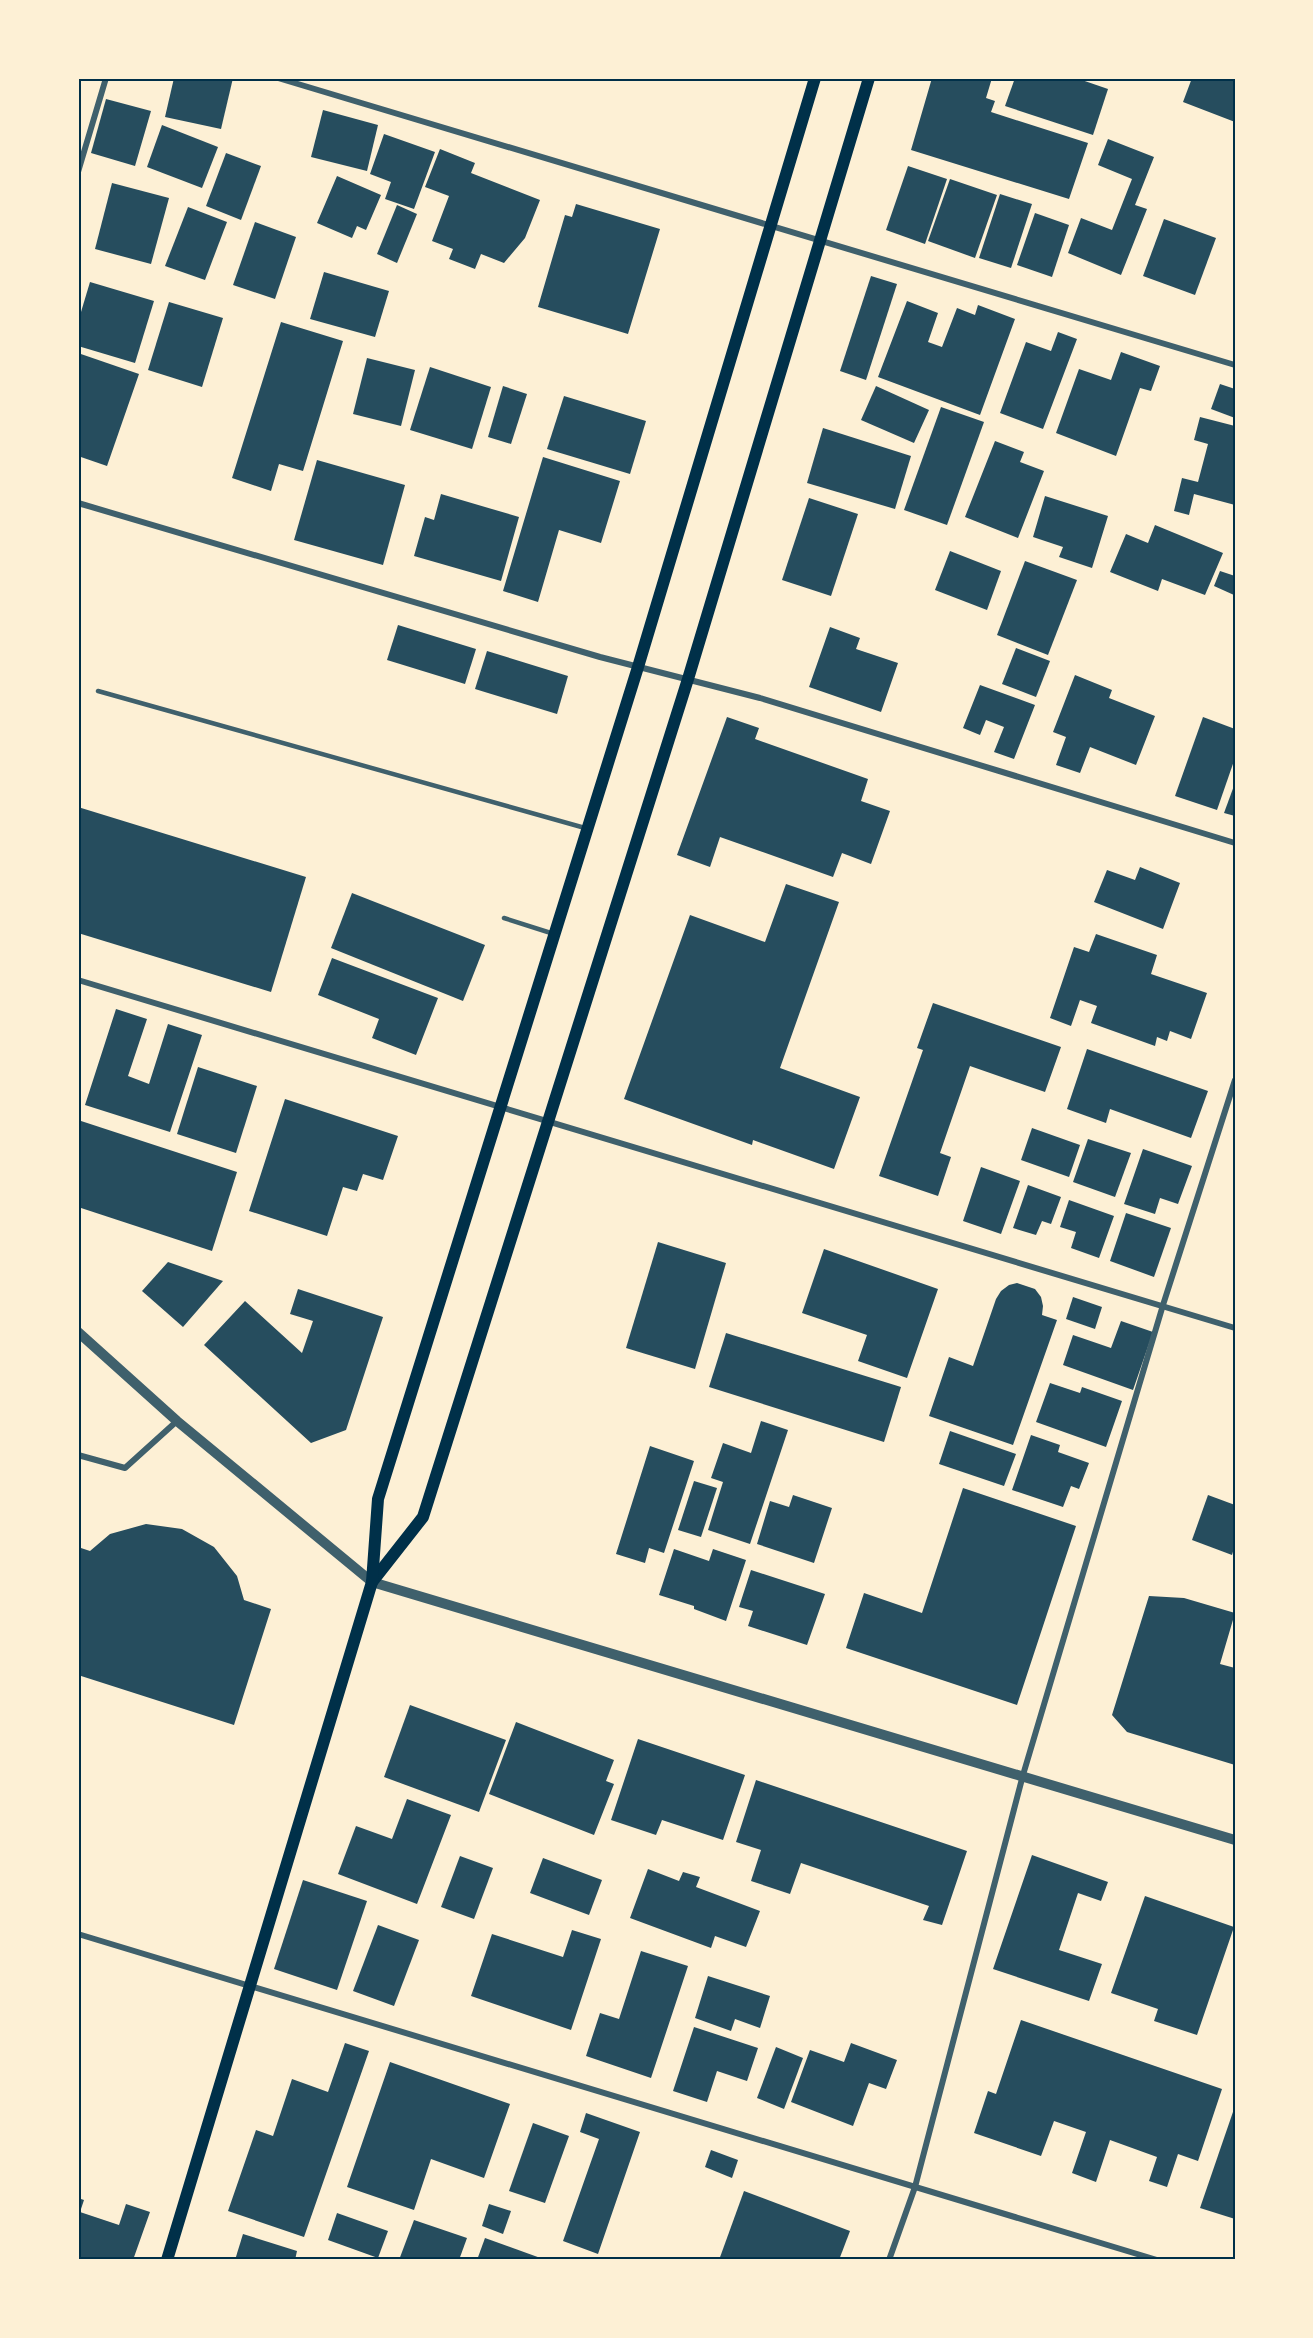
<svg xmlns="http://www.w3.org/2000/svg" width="1313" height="2338" font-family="Signika,sans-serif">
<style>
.building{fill:#264d5e}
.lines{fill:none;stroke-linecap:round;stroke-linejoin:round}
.service{stroke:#3f606c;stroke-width:4.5}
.minor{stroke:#3f606c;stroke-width:6}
.tertiary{stroke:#3f606c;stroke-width:10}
.secondary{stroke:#003049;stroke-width:12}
.neatline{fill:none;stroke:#003049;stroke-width:2}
</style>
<rect width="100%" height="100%" fill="#fdf0d5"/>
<g class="building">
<polygon points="174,78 233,78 221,129 165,117"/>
<polygon points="932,78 992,78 986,98 995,101 991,112 1088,143 1069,199 911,150"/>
<polygon points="1015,78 1076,78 1108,89 1093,135 1005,106"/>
<polygon points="1192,78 1206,80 1207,78 1226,78 1235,81 1235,122 1183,102"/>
<polygon points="106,99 151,111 135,166 91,153"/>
<polygon points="323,110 378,125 367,171 311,157"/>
<polygon points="162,125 218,147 202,188 147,167"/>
<polygon points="384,134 435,152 414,209 385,199 391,182 370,174"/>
<polygon points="1108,139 1154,157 1135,205 1147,209 1121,275 1068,253 1081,218 1112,230 1132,179 1098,165"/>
<polygon points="440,149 475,163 471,173 540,200 525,238 504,263 481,254 475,269 449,259 453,249 432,241 449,196 425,187"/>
<polygon points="226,153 261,166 241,220 206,206"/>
<polygon points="908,166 947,179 925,244 886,230"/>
<polygon points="337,176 381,195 366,230 357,226 352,238 317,223"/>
<polygon points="950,179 997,195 975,258 928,241"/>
<polygon points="112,183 169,198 151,264 95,249"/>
<polygon points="1000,194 1032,204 1011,268 979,258"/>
<polygon points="576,204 660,229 628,334 538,307 565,215 572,217"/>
<polygon points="397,205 417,214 397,263 377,254"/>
<polygon points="188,207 227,222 205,280 165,266"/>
<polygon points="1035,213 1069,225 1052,277 1017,265"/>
<polygon points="1164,219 1216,238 1195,295 1143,276"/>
<polygon points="255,222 296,237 275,299 233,285"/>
<polygon points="324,272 389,291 375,337 310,319"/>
<polygon points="871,276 897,284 866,380 840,371"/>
<polygon points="90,282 154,301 135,363 78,346 78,322"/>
<polygon points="907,301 938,313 928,342 942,347 957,308 975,315 978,305 1015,319 980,415 878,377"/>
<polygon points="169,302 223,318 202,387 148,370"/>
<polygon points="281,322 343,341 303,471 279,464 271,491 232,478"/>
<polygon points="1058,332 1077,339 1043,429 1000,413 1026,342 1051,351"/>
<polygon points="1121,352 1160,366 1151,391 1140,388 1116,456 1056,433 1079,369 1111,380"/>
<polygon points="78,353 139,374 107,466 78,456"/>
<polygon points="367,358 415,370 401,426 353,414"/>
<polygon points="430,367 491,387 472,449 410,430"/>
<polygon points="1220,384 1235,389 1235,418 1211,409"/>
<polygon points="503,386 527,394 511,444 488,437"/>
<polygon points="876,386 929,410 914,443 861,420"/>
<polygon points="564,396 646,421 630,474 547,449"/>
<polygon points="941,407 984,422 947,525 904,510"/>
<polygon points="1200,417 1235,426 1235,505 1194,494 1189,515 1174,511 1182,478 1198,482 1208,444 1194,440"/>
<polygon points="823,428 911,456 895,509 807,483"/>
<polygon points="995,441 1024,452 1020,462 1044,471 1018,538 965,517"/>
<polygon points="543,457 620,481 601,543 559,530 538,602 503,591"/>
<polygon points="317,460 405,485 383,565 294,540"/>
<polygon points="441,494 519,517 501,581 414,556 425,517 434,520"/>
<polygon points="1045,496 1108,516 1092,568 1059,557 1063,547 1033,537"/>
<polygon points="809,498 858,514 831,596 782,580"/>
<polygon points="1155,525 1223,553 1205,595 1162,579 1158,591 1110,572 1126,534 1148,543"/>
<polygon points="950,551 1001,571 987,610 935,590"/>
<polygon points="1025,561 1077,580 1048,655 997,635"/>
<polygon points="1220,571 1235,576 1234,595 1214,586"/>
<polygon points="398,625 476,649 465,684 387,660"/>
<polygon points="830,627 860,638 856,649 898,663 881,712 809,687"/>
<polygon points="1016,648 1050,661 1036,697 1002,684"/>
<polygon points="487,651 568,676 557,714 475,689"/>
<polygon points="1075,675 1112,690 1109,698 1155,716 1136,765 1090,747 1080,773 1056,765 1066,737 1053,732"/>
<polygon points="980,685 1035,705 1014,759 994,752 1004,727 986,720 980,735 963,728"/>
<polygon points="727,717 759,728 755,739 868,779 861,801 890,811 871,864 842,853 833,877 720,837 710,867 677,855"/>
<polygon points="1203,717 1235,729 1235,758 1217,810 1175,796"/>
<polygon points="1235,783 1235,816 1224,813"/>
<polygon points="78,807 306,877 271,992 78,933"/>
<polygon points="1140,867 1180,883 1163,929 1094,902 1107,870 1135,880"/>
<polygon points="786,884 839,902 780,1068 860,1097 834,1169 753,1140 752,1145 624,1099 690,915 765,942"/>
<polygon points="352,893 485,945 463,1001 331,948"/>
<polygon points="1096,934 1157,955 1151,974 1207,993 1191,1039 1170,1031 1167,1041 1157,1037 1155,1046 1091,1023 1097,1006 1080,1000 1071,1026 1050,1018 1074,947 1089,952"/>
<polygon points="332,958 438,998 416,1055 372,1038 379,1019 318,995"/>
<polygon points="933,1003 1061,1047 1045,1092 970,1066 940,1153 951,1157 938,1196 879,1176 923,1050 917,1048"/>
<polygon points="116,1009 147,1019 128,1076 149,1084 168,1024 202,1035 170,1132 85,1105"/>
<polygon points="1087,1049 1208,1091 1191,1138 1110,1109 1106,1123 1067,1109"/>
<polygon points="198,1067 257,1086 236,1153 177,1134"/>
<polygon points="285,1099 398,1136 383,1180 363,1174 357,1191 343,1187 327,1236 249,1211"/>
<polygon points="78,1120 237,1172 212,1251 78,1207"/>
<polygon points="1032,1128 1080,1145 1069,1177 1021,1160"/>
<polygon points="1088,1139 1131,1153 1115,1197 1073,1182"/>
<polygon points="1143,1149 1192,1166 1178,1204 1160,1198 1155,1214 1124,1204"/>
<polygon points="981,1167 1020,1181 1001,1234 963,1221"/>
<polygon points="1028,1185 1061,1197 1051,1224 1042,1221 1036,1235 1013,1228"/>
<polygon points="1069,1200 1114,1216 1099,1258 1071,1248 1076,1232 1060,1227"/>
<polygon points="1126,1213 1171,1228 1154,1277 1110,1261"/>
<polygon points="658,1242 726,1263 695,1369 626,1348"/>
<polygon points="824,1249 938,1289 907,1378 858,1361 867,1335 802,1313"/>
<polygon points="168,1262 223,1281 183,1327 142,1291"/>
<polygon points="1017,1283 1035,1289 1041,1297 1043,1306 1042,1315 1057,1320 1013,1445 929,1416 949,1357 973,1366 996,1299 1001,1291 1009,1285"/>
<polygon points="298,1289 383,1317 346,1430 311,1443 204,1345 245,1301 302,1353 313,1321 290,1314"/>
<polygon points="1073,1297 1102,1307 1095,1329 1066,1319"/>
<polygon points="1121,1321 1153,1332 1133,1390 1063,1365 1073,1335 1111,1348"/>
<polygon points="726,1333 901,1387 884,1442 709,1387"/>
<polygon points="1050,1383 1080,1393 1082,1387 1122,1401 1106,1447 1036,1422"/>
<polygon points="761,1421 788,1430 750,1544 708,1530 723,1482 711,1478 723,1443 751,1453"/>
<polygon points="950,1431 1016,1454 1004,1486 939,1464"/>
<polygon points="1031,1435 1060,1445 1058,1452 1089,1463 1079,1489 1071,1486 1063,1507 1012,1490"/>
<polygon points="650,1446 694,1461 664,1553 649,1548 645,1563 616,1554"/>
<polygon points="694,1481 717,1488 701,1537 678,1530"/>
<polygon points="963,1488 1076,1526 1017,1705 846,1648 864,1593 922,1613"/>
<polygon points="793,1495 832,1508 814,1563 757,1544 770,1501 789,1507"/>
<polygon points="1208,1495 1235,1505 1235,1545 1232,1555 1192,1540"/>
<polygon points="146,1524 182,1529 214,1547 237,1576 244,1600 271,1609 234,1725 78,1675 78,1547 90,1551 110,1534"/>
<polygon points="674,1549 709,1561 713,1549 746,1560 726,1621 694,1609 694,1606 659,1595"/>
<polygon points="751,1570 825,1594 807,1645 748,1626 753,1611 739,1607"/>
<polygon points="1149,1596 1184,1598 1235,1613 1220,1664 1235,1668 1235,1765 1127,1732 1112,1715"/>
<polygon points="410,1705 506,1740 479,1812 384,1777"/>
<polygon points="516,1722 614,1760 606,1781 614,1784 594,1835 489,1794"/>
<polygon points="638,1739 745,1775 723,1840 662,1820 656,1835 611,1820"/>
<polygon points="756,1780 967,1851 942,1925 923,1920 929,1906 801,1863 790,1894 751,1881 761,1850 736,1842"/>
<polygon points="407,1799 451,1815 417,1904 338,1874 356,1826 392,1839"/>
<polygon points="1032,1855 1108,1882 1101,1901 1078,1893 1059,1950 1102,1964 1089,2001 993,1969"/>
<polygon points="460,1856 493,1868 474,1919 441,1907"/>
<polygon points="543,1858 602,1880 589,1915 530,1893"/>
<polygon points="648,1869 679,1881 683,1872 700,1877 696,1887 760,1911 746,1947 715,1936 711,1948 630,1918"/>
<polygon points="303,1880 367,1901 337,1990 274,1969"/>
<polygon points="1145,1896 1234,1927 1197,2035 1154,2021 1158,2009 1111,1993"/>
<polygon points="378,1925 419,1940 394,2006 353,1991"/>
<polygon points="572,1930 601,1939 571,2030 471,1996 492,1934 563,1957"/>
<polygon points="641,1951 688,1966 651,2078 586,2056 600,2013 619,2019"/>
<polygon points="708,1976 770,1996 760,2028 735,2019 731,2031 695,2018"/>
<polygon points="1021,2020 1222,2089 1198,2161 1178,2154 1167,2187 1149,2181 1157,2157 1110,2140 1096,2182 1072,2173 1086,2132 1054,2121 1041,2156 974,2133 988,2091 996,2094"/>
<polygon points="694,2027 758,2048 747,2081 717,2071 707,2102 673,2091"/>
<polygon points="345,2043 369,2051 304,2237 228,2211 256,2130 273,2136 292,2079 328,2092"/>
<polygon points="851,2043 897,2060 886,2089 869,2083 853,2126 791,2102 810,2050 844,2062"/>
<polygon points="776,2047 803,2058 784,2109 757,2098"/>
<polygon points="390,2062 510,2104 484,2178 431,2159 414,2210 347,2187"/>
<polygon points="1235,2106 1235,2219 1200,2208"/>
<polygon points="586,2113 640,2132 598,2254 563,2241 599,2139 580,2132"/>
<polygon points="533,2123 569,2136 545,2203 509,2191"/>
<polygon points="711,2150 738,2160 732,2178 705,2167"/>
<polygon points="744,2191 850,2231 839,2260 719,2260"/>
<polygon points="78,2198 84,2200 80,2212 119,2225 126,2204 150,2212 133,2260 124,2257 123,2260 78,2260"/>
<polygon points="489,2204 511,2211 503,2234 482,2226"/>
<polygon points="337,2213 388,2231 378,2258 328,2240"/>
<polygon points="414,2220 467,2238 459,2260 399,2260"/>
<polygon points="243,2234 297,2251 295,2260 235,2260"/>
<polygon points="485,2238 546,2260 477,2260"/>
</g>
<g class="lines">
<g class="service">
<polyline points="98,691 585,828"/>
<polyline points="504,918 554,934"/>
</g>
<g class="minor">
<polyline points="278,78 1235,365"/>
<polyline points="78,172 106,78"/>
<polyline points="78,503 600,657 760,698 1235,843"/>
<polyline points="78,980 1235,1328"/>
<polyline points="78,1455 125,1468 177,1421"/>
<polyline points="78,1934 1157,2260"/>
<polyline points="889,2260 915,2187 1023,1775 1163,1305 1235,1080"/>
</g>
<polyline class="tertiary" points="78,1332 177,1421 372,1582 1235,1840"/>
<g class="secondary">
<polyline points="372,1582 423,1517 688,679 869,78"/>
<polyline points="167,2260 372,1582 378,1499 638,667 815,78"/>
</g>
</g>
<rect width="1313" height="2338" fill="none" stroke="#fdf0d5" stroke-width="159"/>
<rect x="80" y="80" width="1154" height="2178" class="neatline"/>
</svg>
